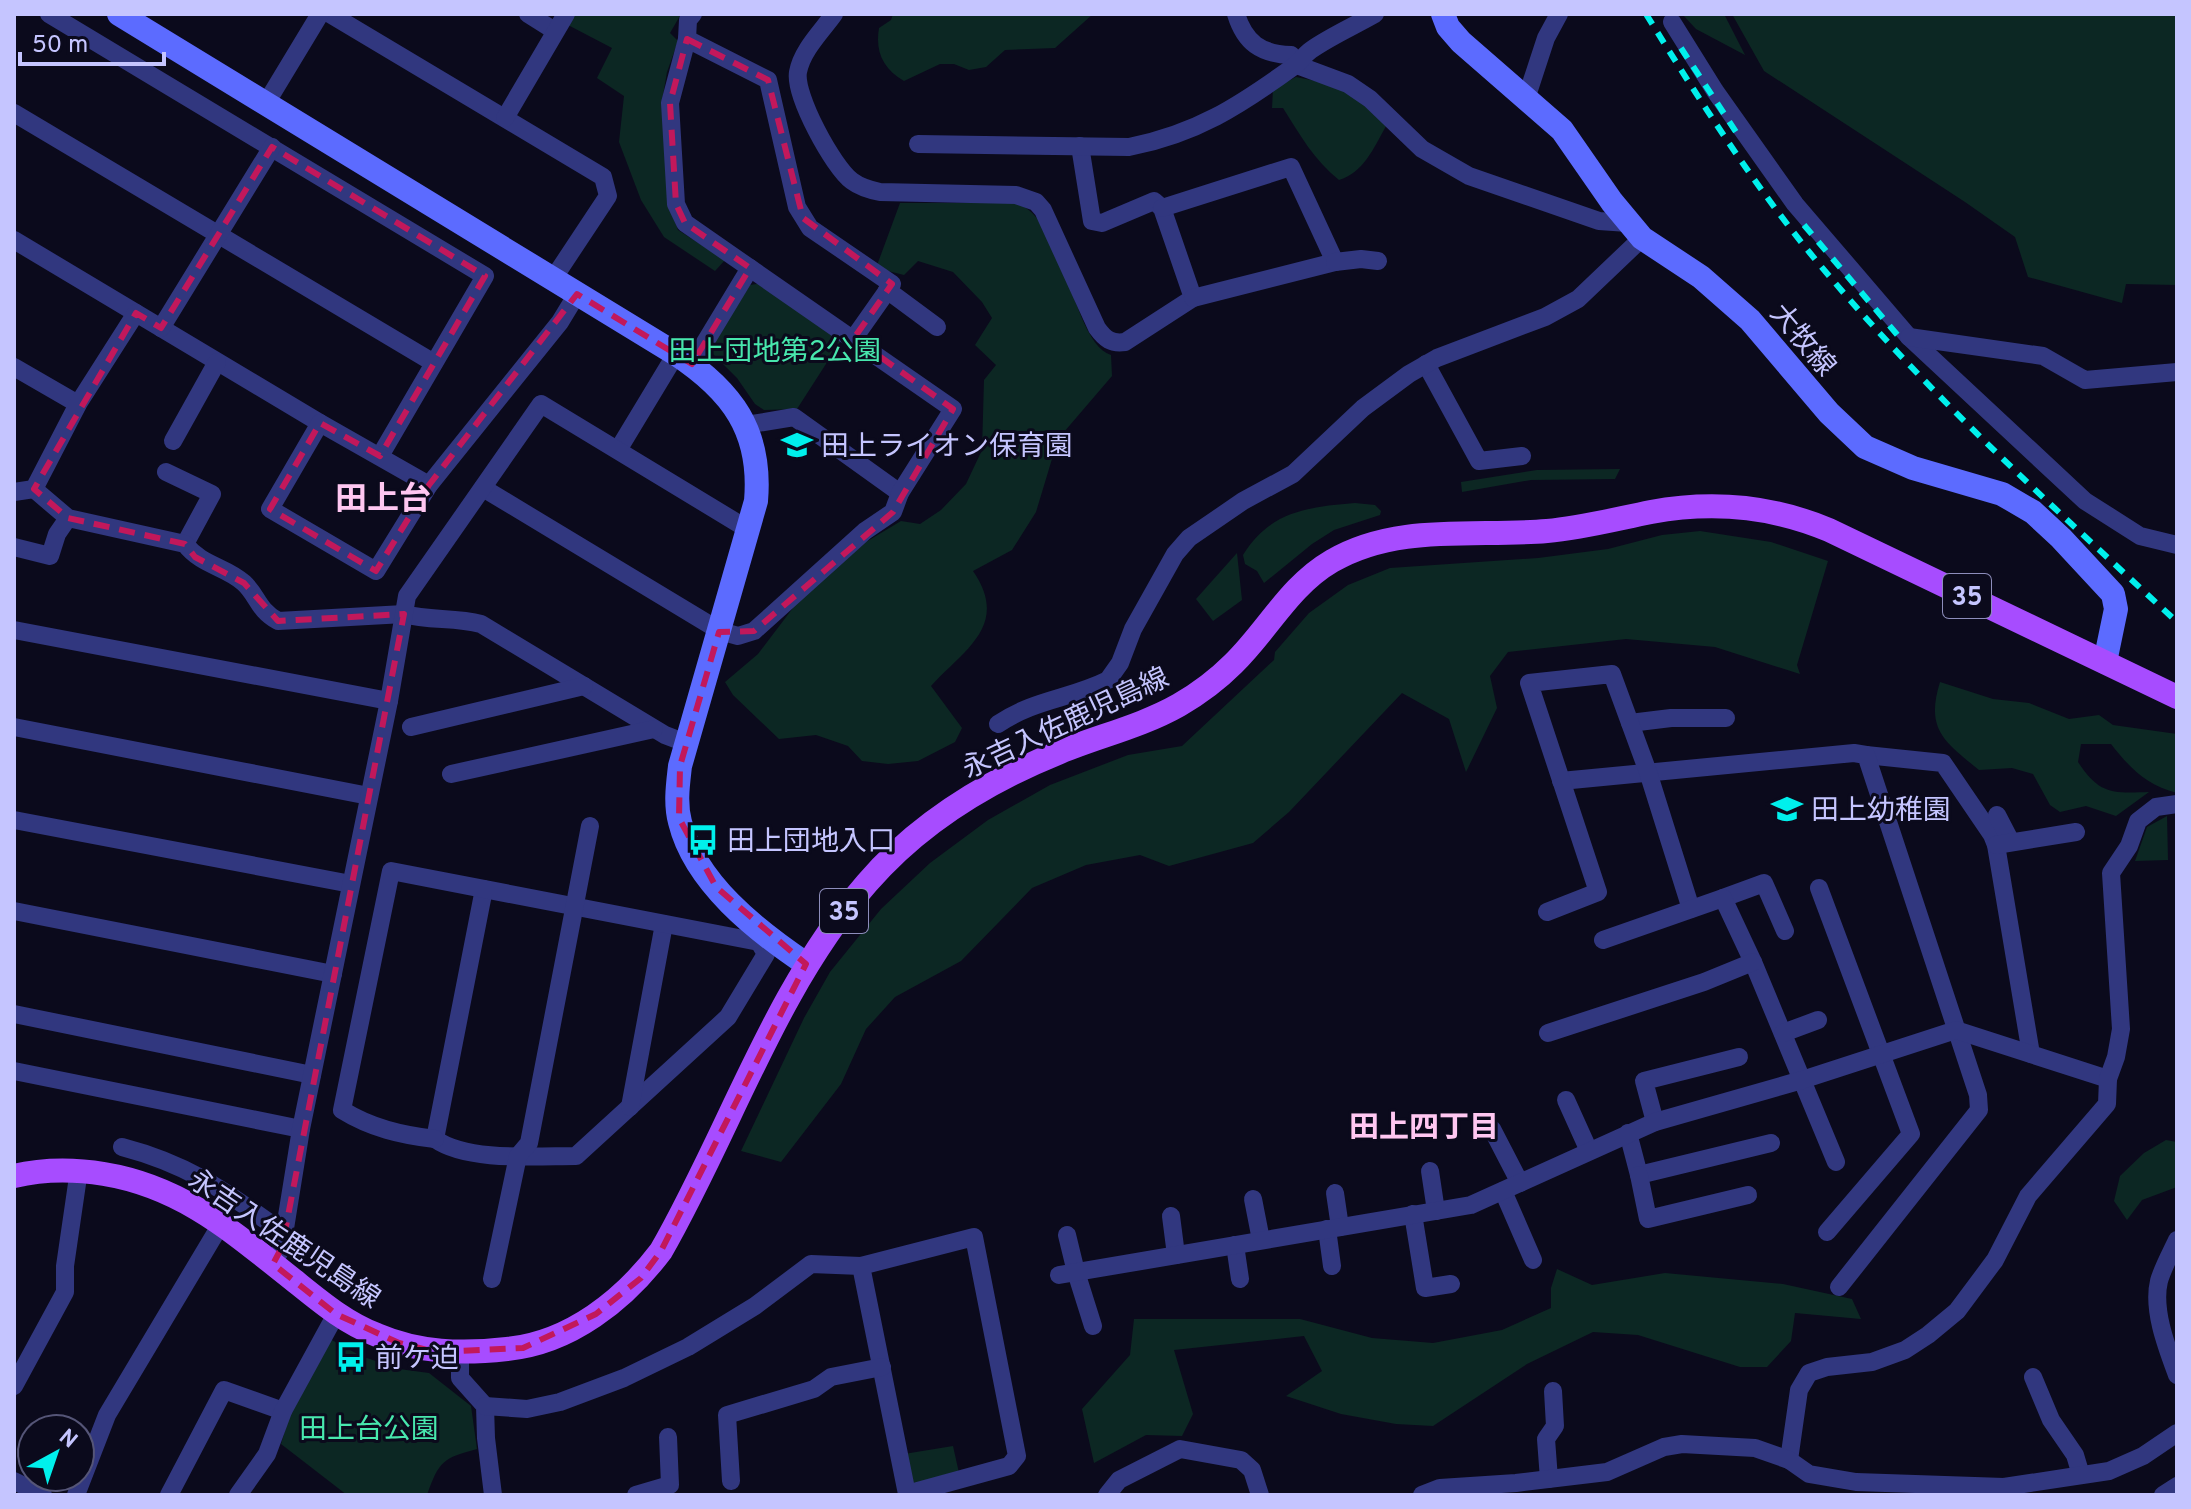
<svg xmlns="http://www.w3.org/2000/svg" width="2191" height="1509" font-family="Overpass,'Noto Sans JP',sans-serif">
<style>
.green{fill:#0c2723}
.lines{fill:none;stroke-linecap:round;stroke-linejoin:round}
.street{stroke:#31377f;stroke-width:18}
.secondary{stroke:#5c6bff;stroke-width:24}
.primary{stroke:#a74cff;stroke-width:24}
.rail{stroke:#00f0ec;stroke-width:6;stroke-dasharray:12 10;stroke-linecap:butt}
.marked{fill:none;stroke:#c2185b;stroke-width:6;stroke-dasharray:16 10;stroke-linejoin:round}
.labels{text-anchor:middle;stroke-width:6;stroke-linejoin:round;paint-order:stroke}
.shield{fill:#0b0a1c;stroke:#8d8dbb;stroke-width:2}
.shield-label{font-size:26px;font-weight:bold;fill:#c5c5ff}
.street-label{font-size:28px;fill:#c5c5ff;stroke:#0b0a1c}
.park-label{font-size:28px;fill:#48e7ad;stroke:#0b0a1c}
.poi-label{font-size:28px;fill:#c5c5ff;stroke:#0b0a1c;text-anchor:start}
.neighbourhood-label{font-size:30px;font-weight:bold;fill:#ffc7f1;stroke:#0b0a1c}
.quarter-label{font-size:32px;font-weight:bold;fill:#ffc7f1;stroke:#0b0a1c}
</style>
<rect width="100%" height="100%" fill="#0b0a1c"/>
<g class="green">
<polygon points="575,14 681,14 670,33 678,41 667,72 662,101 669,207 678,230 725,260 715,271 664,237 641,200 619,142 624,96 597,78 612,48 568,25"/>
<path d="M893,14H1093L1055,48L1005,50L986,67L969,70L954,64H940L904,81C883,69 875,52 879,28L891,20Z"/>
<polygon points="1724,14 1745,55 1696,29 1683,15"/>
<polygon points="1732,14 2177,14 2177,285 2126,284 2122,303 2028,277 2015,237 1965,202 1764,71"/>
<path d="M1296,77C1345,86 1351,92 1386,126C1374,148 1363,173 1339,180C1314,160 1300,135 1283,108H1272L1273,89Z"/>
<path d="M900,203H1015C1065,216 1072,343 1111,355L1112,376L1058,439L1036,512L1012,550L973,571C1010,625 965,649 931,686L962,728L955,742L918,761L888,764L862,761L848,746L816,735L779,739L733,695L725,682L758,654L799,600L866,542L901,521L920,524L941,510L966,484L982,450L984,380L996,365L975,345L992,318L982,302L953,272L918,261L904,275L876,268Z"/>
<polygon points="763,283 842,339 797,409 764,410 755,404 737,378 713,354 711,347 750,285"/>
<polygon points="1620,469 1615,479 1531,480 1462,492 1461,482 1537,470"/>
<path d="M1355,503L1375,505L1381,511L1380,515L1334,530L1312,544L1264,583L1257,571L1245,564L1243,555C1270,511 1308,507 1355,503Z"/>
<polygon points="1700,531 1771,542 1828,561 1797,665 1800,674 1715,647 1626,639 1508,652 1490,676 1497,708 1466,772 1449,719 1402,693 1289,812 1253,843 1169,866 1140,855 1086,865 1032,888 961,961 895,997 866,1029 841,1084 781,1162 741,1151 804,1018 830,972 881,909 930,863 988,820 1050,785 1128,755 1182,746 1274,660 1275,652 1309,613 1348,585 1390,568 1538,558 1608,549 1662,535"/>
<polygon points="1237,553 1242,600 1213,621 1196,599"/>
<path d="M1940,682L1993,699L2029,703L2069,719L2099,715L2113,725L2177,734V793C2146,785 2130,768 2111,744H2081L2078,762C2100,795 2112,793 2149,792L2116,816L2086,806L2060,812L2050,805L2033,774L2012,768L1979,770C1945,742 1925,730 1940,682Z"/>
<polygon points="2167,816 2168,860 2135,861 2147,827"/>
<polygon points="2166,1140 2177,1142 2177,1187 2142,1200 2127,1220 2114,1201 2120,1176 2144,1153"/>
<polygon points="1557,1269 1592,1285 1665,1273 1783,1284 1852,1299 1861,1319 1795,1313 1791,1341 1767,1367 1740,1367 1638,1335 1593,1332 1527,1364 1433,1426 1396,1424 1341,1414 1286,1396 1322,1371 1304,1336 1174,1350 1193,1414 1182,1436 1146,1435 1094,1463 1082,1409 1130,1355 1134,1319 1300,1319 1372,1338 1433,1343 1502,1330 1551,1308 1551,1288"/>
<path d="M330,1339L361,1356L399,1369L429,1373L471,1406L477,1449C443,1458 439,1461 427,1495H347L281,1444L289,1417Z"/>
<polygon points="953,1446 959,1473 916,1486 909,1482 904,1454"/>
</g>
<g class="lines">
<g class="street">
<polyline points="49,14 485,276 380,456"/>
<polyline points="330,14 603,177 608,196 553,279"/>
<polyline points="528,14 555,31"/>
<path d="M834,14C822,31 802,50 798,72C794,95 833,167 852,181C860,187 870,190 880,192L1016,195L1036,202L1043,210L1097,328C1105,339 1111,344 1125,342L1193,298L1162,208L1154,201L1102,223L1092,221L1080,146"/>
<path d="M1236,14C1245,43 1261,54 1291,55L1297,65L1348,84L1370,99L1422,149L1469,176L1599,221L1628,223"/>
<polyline points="1672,22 1715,91 1795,204 1909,337 2085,501 2140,536 2177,545"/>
<polyline points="687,39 768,80 797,207 810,228 892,284 854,338"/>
<polyline points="1526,99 1546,38 1559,14"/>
<polyline points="265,105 320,14"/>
<polyline points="14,113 434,363"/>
<polyline points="505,118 566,14"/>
<path d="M918,144L1129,147C1196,134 1239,106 1293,67C1300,62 1304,55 1311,50C1331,36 1354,26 1375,14"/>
<polyline points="1162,208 1291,167 1335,262 1193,298"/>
<polyline points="14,240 320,423 429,485"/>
<polyline points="1335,262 1361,259 1378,261"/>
<polyline points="887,290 937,327"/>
<polyline points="161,328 272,147"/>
<polyline points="1909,337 2043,356 2085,380 2177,372"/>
<polyline points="692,364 750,268"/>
<polyline points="1426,364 1479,461 1522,456"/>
<polyline points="14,367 78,404"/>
<polyline points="320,423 270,509 376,571 429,485 560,322 577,294"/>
<polyline points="746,425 794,417 900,493"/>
<polyline points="173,441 217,362"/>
<polyline points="618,450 676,354"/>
<polyline points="166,472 212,494 185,544"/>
<polyline points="483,488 720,631 738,636 754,631 865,531 893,512 900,493 953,409 685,223 676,204 670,103 687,39 688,20 693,14"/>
<path d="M34,489L68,518L185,544C202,566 225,566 244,583C258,596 257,609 278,621L404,614C429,621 455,617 481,624L665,735L686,743"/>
<polyline points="14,492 34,489 78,404 136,313"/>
<polyline points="14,547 50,556 57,534 68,518"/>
<polyline points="14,630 389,701"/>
<polyline points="1630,723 1671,718 1726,718"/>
<path d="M998,724C1035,699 1070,699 1108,680L1120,663L1133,629L1175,554L1189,538L1243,501L1293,474L1363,408L1409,374L1437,358L1545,317L1578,299L1642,238"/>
<polyline points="14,727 369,796"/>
<polyline points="411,727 584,686"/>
<polyline points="1866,755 1943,763 1992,835 1996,845 2031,1054"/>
<polyline points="451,774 654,729"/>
<polyline points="1561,781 1854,753 1866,755 1978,1095 1979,1110 1839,1287"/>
<polyline points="1997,815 2011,842"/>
<polyline points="14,820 351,884"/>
<polyline points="1996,845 2076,832"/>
<polyline points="1819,888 1911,1134 1827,1232"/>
<path d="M484,889L435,1139C467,1162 537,1156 576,1156L728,1017L766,954L759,942"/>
<polyline points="1723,898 1764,883 1785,931"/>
<polyline points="14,911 333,974"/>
<polyline points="1547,912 1598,892 1529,683 1612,674 1648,772 1691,909"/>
<polyline points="1603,940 1723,898 1753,962 1836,1162"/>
<polyline points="14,1014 312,1075"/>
<polyline points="1548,1033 1704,982 1753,962"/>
<polyline points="1783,1033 1818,1020"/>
<polyline points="14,1071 301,1129"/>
<polyline points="1566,1100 1589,1151"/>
<polyline points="630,1107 664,924"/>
<polyline points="1655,1122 1644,1081 1739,1057"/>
<polyline points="1492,1129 1520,1183"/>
<polyline points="1628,1133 1639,1175 1771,1143"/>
<path d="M435,1139C401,1135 371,1128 342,1110L391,871L759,942L764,934"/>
<path d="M122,1147C191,1165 227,1193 284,1233"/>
<polyline points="1430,1171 1436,1211"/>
<polyline points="1639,1175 1648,1219 1748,1195"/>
<polyline points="1503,1191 1533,1260"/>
<polyline points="1335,1193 1340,1227"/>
<polyline points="1253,1199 1261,1240"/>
<polyline points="1413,1214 1425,1288 1451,1284"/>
<polyline points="1171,1216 1176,1255"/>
<polyline points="1327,1229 1332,1266"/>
<polyline points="1067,1235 1076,1272 1093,1326"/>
<path d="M2177,1240C2171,1253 2163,1267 2159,1281C2152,1310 2167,1348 2177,1375"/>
<polyline points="1235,1245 1240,1279"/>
<polyline points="273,1264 282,1247 301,1129 389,701 407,596 541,404 749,530"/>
<polyline points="1059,1275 1471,1205 1655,1122 1802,1080 1956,1030 2108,1079"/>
<polyline points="492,1279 518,1156 529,1143 590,826"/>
<polyline points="460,1352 460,1378 485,1406 486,1438 493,1495"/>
<polyline points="2033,1377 2051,1420 2075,1455 2081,1475"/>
<polyline points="14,1386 65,1292 65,1266 79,1170"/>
<polyline points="485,1406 527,1409 560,1402 624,1378 688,1347 755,1306 811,1264 861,1266 974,1237 1017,1456 1009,1466 907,1494 861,1266"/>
<polyline points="1789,1460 1799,1390 1809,1373 1827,1367 1872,1362 1905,1350 1928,1335 1957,1311 1995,1260 2028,1196 2107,1104 2108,1079 2116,1057 2121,1029 2111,873 2129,846 2138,821 2156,807 2177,804"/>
<polyline points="1549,1479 1546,1439 1555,1426 1553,1391"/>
<polyline points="14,1481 43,1495"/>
<polyline points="731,1481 727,1415 814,1389 831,1377 882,1367"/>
<polyline points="76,1495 107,1415 221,1224"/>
<polyline points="169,1495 224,1390 283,1411"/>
<polyline points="238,1495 267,1454 283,1411 336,1314"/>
<polyline points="636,1495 670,1485 668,1437"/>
<polyline points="1107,1495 1119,1480 1180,1449 1241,1460 1252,1470 1260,1495"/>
<polyline points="1422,1495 1440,1488 1516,1483 1607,1472 1664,1447 1682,1444 1755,1448 1789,1460 1809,1474 1856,1482 2004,1487 2109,1471 2143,1456 2177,1433"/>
<polyline points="2163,1495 2177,1486"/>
</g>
<g class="secondary">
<path d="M119,14L676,354C732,391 762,431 756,501L680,766C678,784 675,803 680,822C695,883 757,931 806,964"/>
<polyline points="1443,14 1448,27 1461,42 1562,130 1612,202 1642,238 1701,277 1750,320 1829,413 1865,447 1913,468 2002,494 2033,512 2061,538 2113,594 2116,609 2105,662"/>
</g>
<path class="primary" d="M14,1176C44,1169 73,1169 104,1174C184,1187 235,1234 296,1282C322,1303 346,1323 377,1335C419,1353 462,1354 507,1349C570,1343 624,1300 661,1251C731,1129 774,990 867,883C918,824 988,781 1060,752C1099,736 1142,726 1179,705C1198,694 1218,679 1233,664C1268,630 1289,586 1332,561C1397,523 1475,537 1547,531C1582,528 1616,519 1651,512C1711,501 1772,506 1829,530L2177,697"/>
<g class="rail">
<path d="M1646,14C1697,96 1749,178 1810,253C1920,387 2050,504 2177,622"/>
<polyline points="1681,48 1738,135"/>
<polyline points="1804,225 1900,338"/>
</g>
</g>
<path class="marked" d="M687,39L768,80L803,218L892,284L854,338L953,409L893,512L754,631L719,632L680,766L679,818L716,887L806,964L661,1251L641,1278L596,1314L523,1348L436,1352L399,1343L336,1314L273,1264L282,1247L404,614L278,621L244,583L195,557L185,544L68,518L34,489L136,313L161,328L272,147L485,276L380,456L320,423L270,509L376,571L429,485L577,294L692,364L750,268L685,223L676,204L670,103Z"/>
<defs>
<symbol id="school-bare" viewBox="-9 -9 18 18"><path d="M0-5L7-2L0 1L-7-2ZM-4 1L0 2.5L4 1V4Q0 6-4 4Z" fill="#00f0ec" stroke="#0b0a1c" stroke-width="2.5" paint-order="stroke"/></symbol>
<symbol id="bus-bare" viewBox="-9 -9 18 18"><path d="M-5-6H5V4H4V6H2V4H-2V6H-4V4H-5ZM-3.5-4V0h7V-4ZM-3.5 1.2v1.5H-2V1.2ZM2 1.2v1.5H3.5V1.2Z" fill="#00f0ec" stroke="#0b0a1c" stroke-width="2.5" paint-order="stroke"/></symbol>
</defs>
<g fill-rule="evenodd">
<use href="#school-bare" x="775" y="423" width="44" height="44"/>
<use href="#school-bare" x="1765" y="787" width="44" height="44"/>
<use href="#bus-bare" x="681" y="818" width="44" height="44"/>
<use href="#bus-bare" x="329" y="1335" width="44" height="44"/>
</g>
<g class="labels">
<g class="shield">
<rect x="1943" y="574" width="48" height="44" rx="6"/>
<rect x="820" y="889" width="48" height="44" rx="6"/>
</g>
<g class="shield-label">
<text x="1967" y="605">35</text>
<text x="844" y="920">35</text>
</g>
<g class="street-label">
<text transform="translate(1804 339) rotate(50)" y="10">大牧線</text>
<text transform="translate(1065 722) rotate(-25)" y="10">永吉入佐鹿児島線</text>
<text transform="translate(285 1238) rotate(34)" y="10">永吉入佐鹿児島線</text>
</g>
<g class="park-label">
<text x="775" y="360">田上団地第2公園</text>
<text x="369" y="1438">田上台公園</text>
</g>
<g class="poi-label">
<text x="821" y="455">田上ライオン保育園</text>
<text x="1811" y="819">田上幼稚園</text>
<text x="727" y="850">田上団地入口</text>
<text x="375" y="1367">前ケ迫</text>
</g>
<g class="neighbourhood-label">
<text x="1424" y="1137">田上四丁目</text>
</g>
<g class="quarter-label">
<text x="383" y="509">田上台</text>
</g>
</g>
<rect width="2191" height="1509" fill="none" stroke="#c5c5ff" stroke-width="32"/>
<g transform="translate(56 1453) rotate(40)"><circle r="38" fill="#0b0a1c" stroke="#555577" stroke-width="2"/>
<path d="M0-6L14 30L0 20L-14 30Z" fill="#00f0ec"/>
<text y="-12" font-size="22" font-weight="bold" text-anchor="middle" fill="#c5c5ff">N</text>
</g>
<path d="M20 52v12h144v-12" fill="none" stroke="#c5c5ff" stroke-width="4"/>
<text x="32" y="52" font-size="24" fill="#c5c5ff" stroke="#0b0a1c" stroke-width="6" paint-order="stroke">50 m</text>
</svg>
